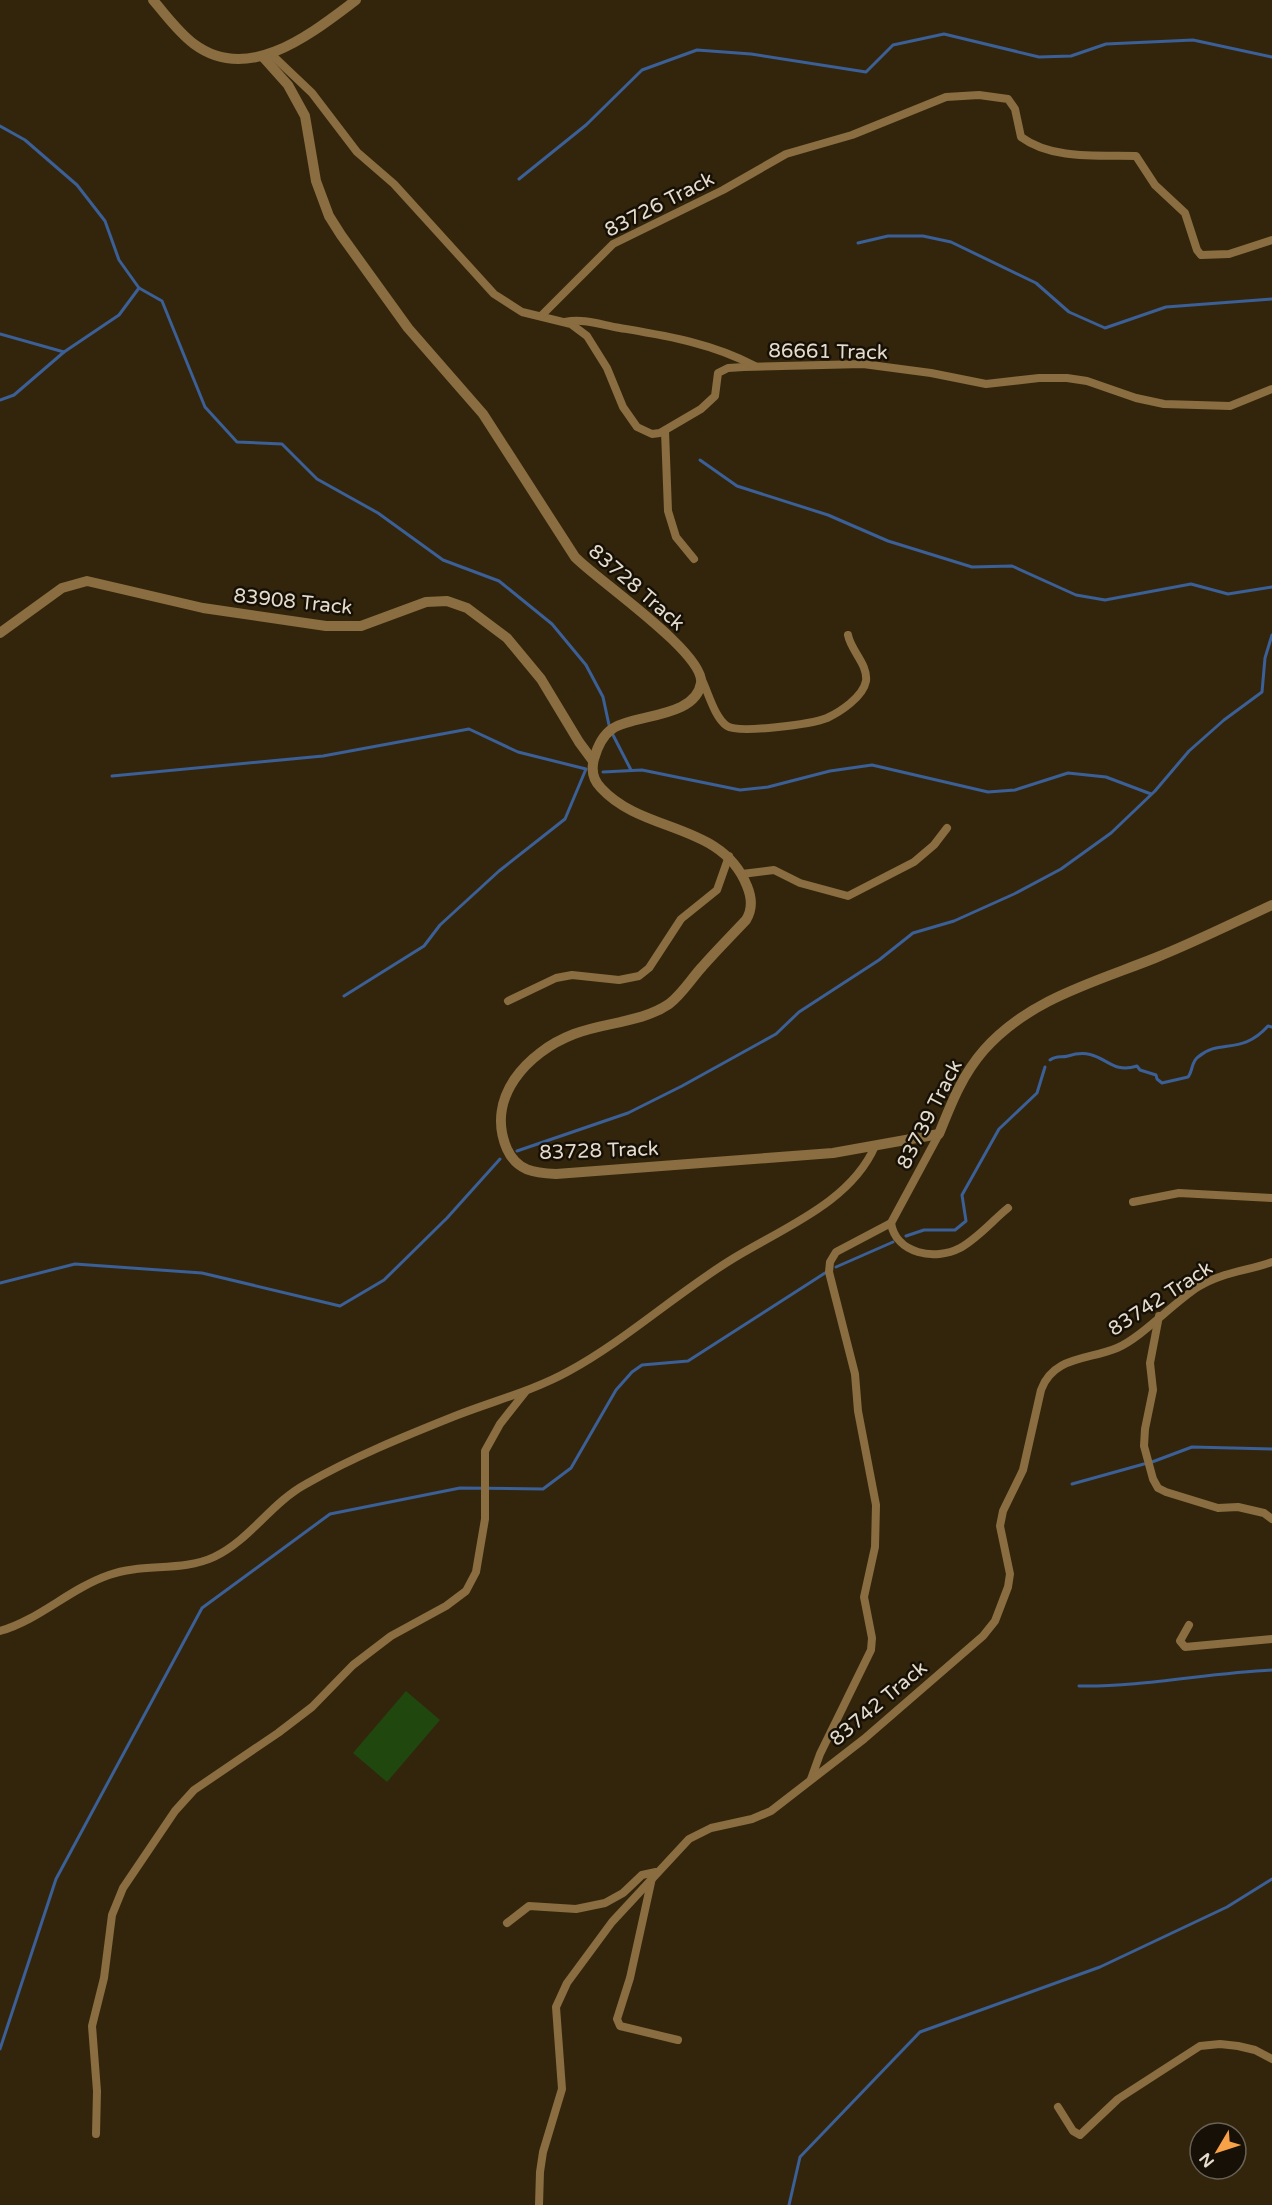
<svg xmlns="http://www.w3.org/2000/svg" width="1272" height="2205" font-family="'Varela Round',sans-serif">
<style>
.green{fill:#20470e}
.lines{fill:none;stroke-linecap:round;stroke-linejoin:round}
.stream{stroke:#3b5f97;stroke-width:3}
.minor{stroke:#8a6d40;stroke-width:8}
.tertiary{stroke:#8a6d40;stroke-width:10}
.labels{text-anchor:middle;stroke-width:5;stroke-linejoin:round;paint-order:stroke}
.street-label{font-size:20px;fill:#e5dccd;stroke:#161006}
</style>
<rect width="100%" height="100%" fill="#33250b"/>
<polygon class="green" points="406,1691 440,1720 387,1782 353,1753"/>
<g class="lines">
<g class="stream">
<polyline points="0,126 25,140 77,185 105,221 119,260 139,288 162,301 205,407 237,442 282,444 317,479 378,513 443,560 499,581 552,624 586,665 603,697 609,725"/>
<polyline points="519,179 586,125 642,70 697,50 751,54 866,72 893,45 944,34 1039,57 1071,56 1106,44 1193,40 1272,57"/>
<polyline points="858,243 888,236 923,236 951,242 1036,283 1069,312 1105,328 1166,307 1272,299"/>
<polyline points="0,334 64,352"/>
<polyline points="0,400 14,395 64,352 119,315 139,288"/>
<polyline points="700,460 737,486 828,515 888,541 972,567 1012,566 1076,595 1105,600 1191,584 1228,594 1272,587"/>
<polyline points="613,735 631,770"/>
<polyline points="603,772 642,770 740,790 768,787 830,771 872,765 988,792 1015,790 1068,773 1106,777 1151,794"/>
<polyline points="112,776 323,756 469,729 518,752 586,769 565,819 499,871 440,925 424,946 344,996"/>
<path d="M1050,1060C1057,1055 1061,1058 1068,1056C1104,1045 1106,1076 1137,1066L1140,1070L1156,1075L1157,1079L1162,1083L1188,1077C1193,1071 1191,1062 1198,1057C1220,1038 1241,1056 1268,1026L1272,1027"/>
<polyline points="517,1151 628,1113 682,1086 776,1034 799,1012 879,960 913,933 954,921 1014,894 1061,869 1111,833 1155,791 1189,751 1224,720 1262,692 1265,658 1272,635"/>
<polyline points="906,1236 924,1230 955,1230 966,1221 962,1195 999,1129 1037,1093 1045,1067"/>
<polyline points="836,1267 893,1242"/>
<polyline points="0,1283 75,1264 202,1273 340,1306 384,1280 447,1218 500,1159"/>
<polyline points="1152,1462 1192,1447 1272,1449"/>
<polyline points="1072,1484 1144,1464"/>
<path d="M1079,1686C1144,1687 1207,1673 1272,1670"/>
<polyline points="0,2049 56,1879 202,1608 330,1514 460,1488 543,1489 571,1468 616,1390 632,1372 642,1365 688,1361 825,1273"/>
<polyline points="789,2205 800,2157 920,2032 1100,1967 1227,1907 1272,1879"/>
</g>
<g class="minor">
<polyline points="271,54 312,93 357,152 394,184 494,294 522,312 571,324 587,336 607,368 623,407 637,427 652,434 660,433 701,409 715,396 718,373 728,368 744,367 863,364 931,373 986,384 1039,378 1067,378 1087,381 1136,398 1164,404 1230,406 1272,389"/>
<path d="M541,316L613,244L723,190L786,154L852,135L946,97L979,95L1008,99L1015,109L1021,137C1052,160 1099,155 1136,156L1155,185L1185,213L1197,250L1201,255L1229,254L1272,240"/>
<path d="M565,322C584,318 601,325 620,328C667,336 712,343 755,366"/>
<polyline points="665,431 668,511 676,537 694,559"/>
<path d="M701,678C708,691 714,717 727,726C739,734 812,724 827,718C840,712 863,697 866,681C868,664 851,651 848,635"/>
<polyline points="742,874 774,870 800,883 848,896 914,862 934,845 947,828"/>
<polyline points="508,1001 556,978 572,975 619,980 639,976 649,968 681,919 717,890 729,856"/>
<path d="M939,1134L891,1223C896,1254 935,1261 960,1248C978,1238 992,1221 1008,1208"/>
<polyline points="1133,1202 1179,1193 1272,1198"/>
<polyline points="1159,1316 1150,1363 1153,1390 1145,1429 1144,1446 1153,1479 1158,1488 1166,1492 1218,1508 1238,1507 1264,1513 1272,1519"/>
<polyline points="1189,1625 1180,1641 1185,1647 1272,1639"/>
<path d="M0,1631C39,1620 69,1589 109,1575C142,1563 182,1572 214,1557C250,1540 271,1503 306,1484C353,1457 405,1436 455,1416C493,1401 533,1391 569,1371C626,1340 678,1292 734,1258C783,1228 851,1202 875,1146"/>
<polyline points="811,1779 820,1754 871,1650 872,1638 864,1597 875,1547 876,1505 858,1411 855,1374 829,1272 830,1262 836,1252 891,1223"/>
<polyline points="652,1878 630,1978 617,2019 620,2026 678,2040"/>
<polyline points="507,1923 529,1906 576,1909 605,1903 623,1893 642,1875 656,1872"/>
<polyline points="1058,2107 1073,2131 1080,2135 1118,2099 1200,2046 1220,2044 1238,2046 1255,2050 1272,2059"/>
<polyline points="96,2134 97,2091 92,2026 104,1978 112,1915 123,1888 175,1811 194,1790 278,1733 312,1707 353,1665 391,1636 446,1606 466,1591 476,1572 485,1519 485,1451 500,1424 526,1391"/>
<path d="M539,2205L540,2172L543,2152L562,2089L556,2007L567,1983L612,1922L689,1839L711,1828L752,1819L771,1811L864,1739L983,1636L995,1621L1008,1587L1010,1574L1000,1526L1003,1511L1023,1470L1041,1390C1053,1356 1089,1360 1117,1348C1141,1338 1173,1303 1198,1287C1222,1272 1247,1271 1272,1262"/>
</g>
<g class="tertiary">
<path d="M153,0C166,15 178,32 194,44C249,85 312,33 356,0"/>
<path d="M263,57L288,85L305,116L316,181L329,216L341,235L408,328L483,414L575,557C597,580 705,653 701,683C696,718 634,714 612,729C602,736 597,748 594,759C591,770 593,780 601,788C643,834 722,822 747,886C752,898 753,909 746,920C731,936 716,951 702,967C691,979 682,994 669,1004C641,1023 604,1022 574,1034C527,1052 485,1098 507,1149C517,1171 534,1173 556,1174L833,1153L939,1134C951,1104 962,1075 984,1050C1029,999 1095,982 1155,958C1195,942 1233,923 1272,905"/>
<polyline points="0,633 62,588 87,581 203,608 326,626 361,626 426,602 447,601 467,608 507,638 541,679 579,742 593,761"/>
</g>
</g>
<g class="labels">
<g class="street-label">
<text transform="translate(659 204) rotate(-27)" y="7">83726 Track</text>
<text transform="translate(828 351) rotate(1)" y="7">86661 Track</text>
<text transform="translate(637 587) rotate(41)" y="7">83728 Track</text>
<text transform="translate(293 601) rotate(6)" y="7">83908 Track</text>
<text transform="translate(929 1114) rotate(-63)" y="7">83739 Track</text>
<text transform="translate(599 1150) rotate(-2)" y="7">83728 Track</text>
<text transform="translate(1160 1298) rotate(-33)" y="7">83742 Track</text>
<text transform="translate(878 1703) rotate(-40)" y="7">83742 Track</text>
</g>
</g>
<g transform="translate(1218 2151) rotate(231)"><circle r="28" fill="#161006" stroke="#696256" stroke-width="1.5"/>
<path d="M0-4.5L10 22L0 15L-10 22Z" fill="#f7a149"/>
<text y="-9" font-size="16" font-weight="bold" text-anchor="middle" fill="#e5dccd">N</text>
</g>
</svg>
